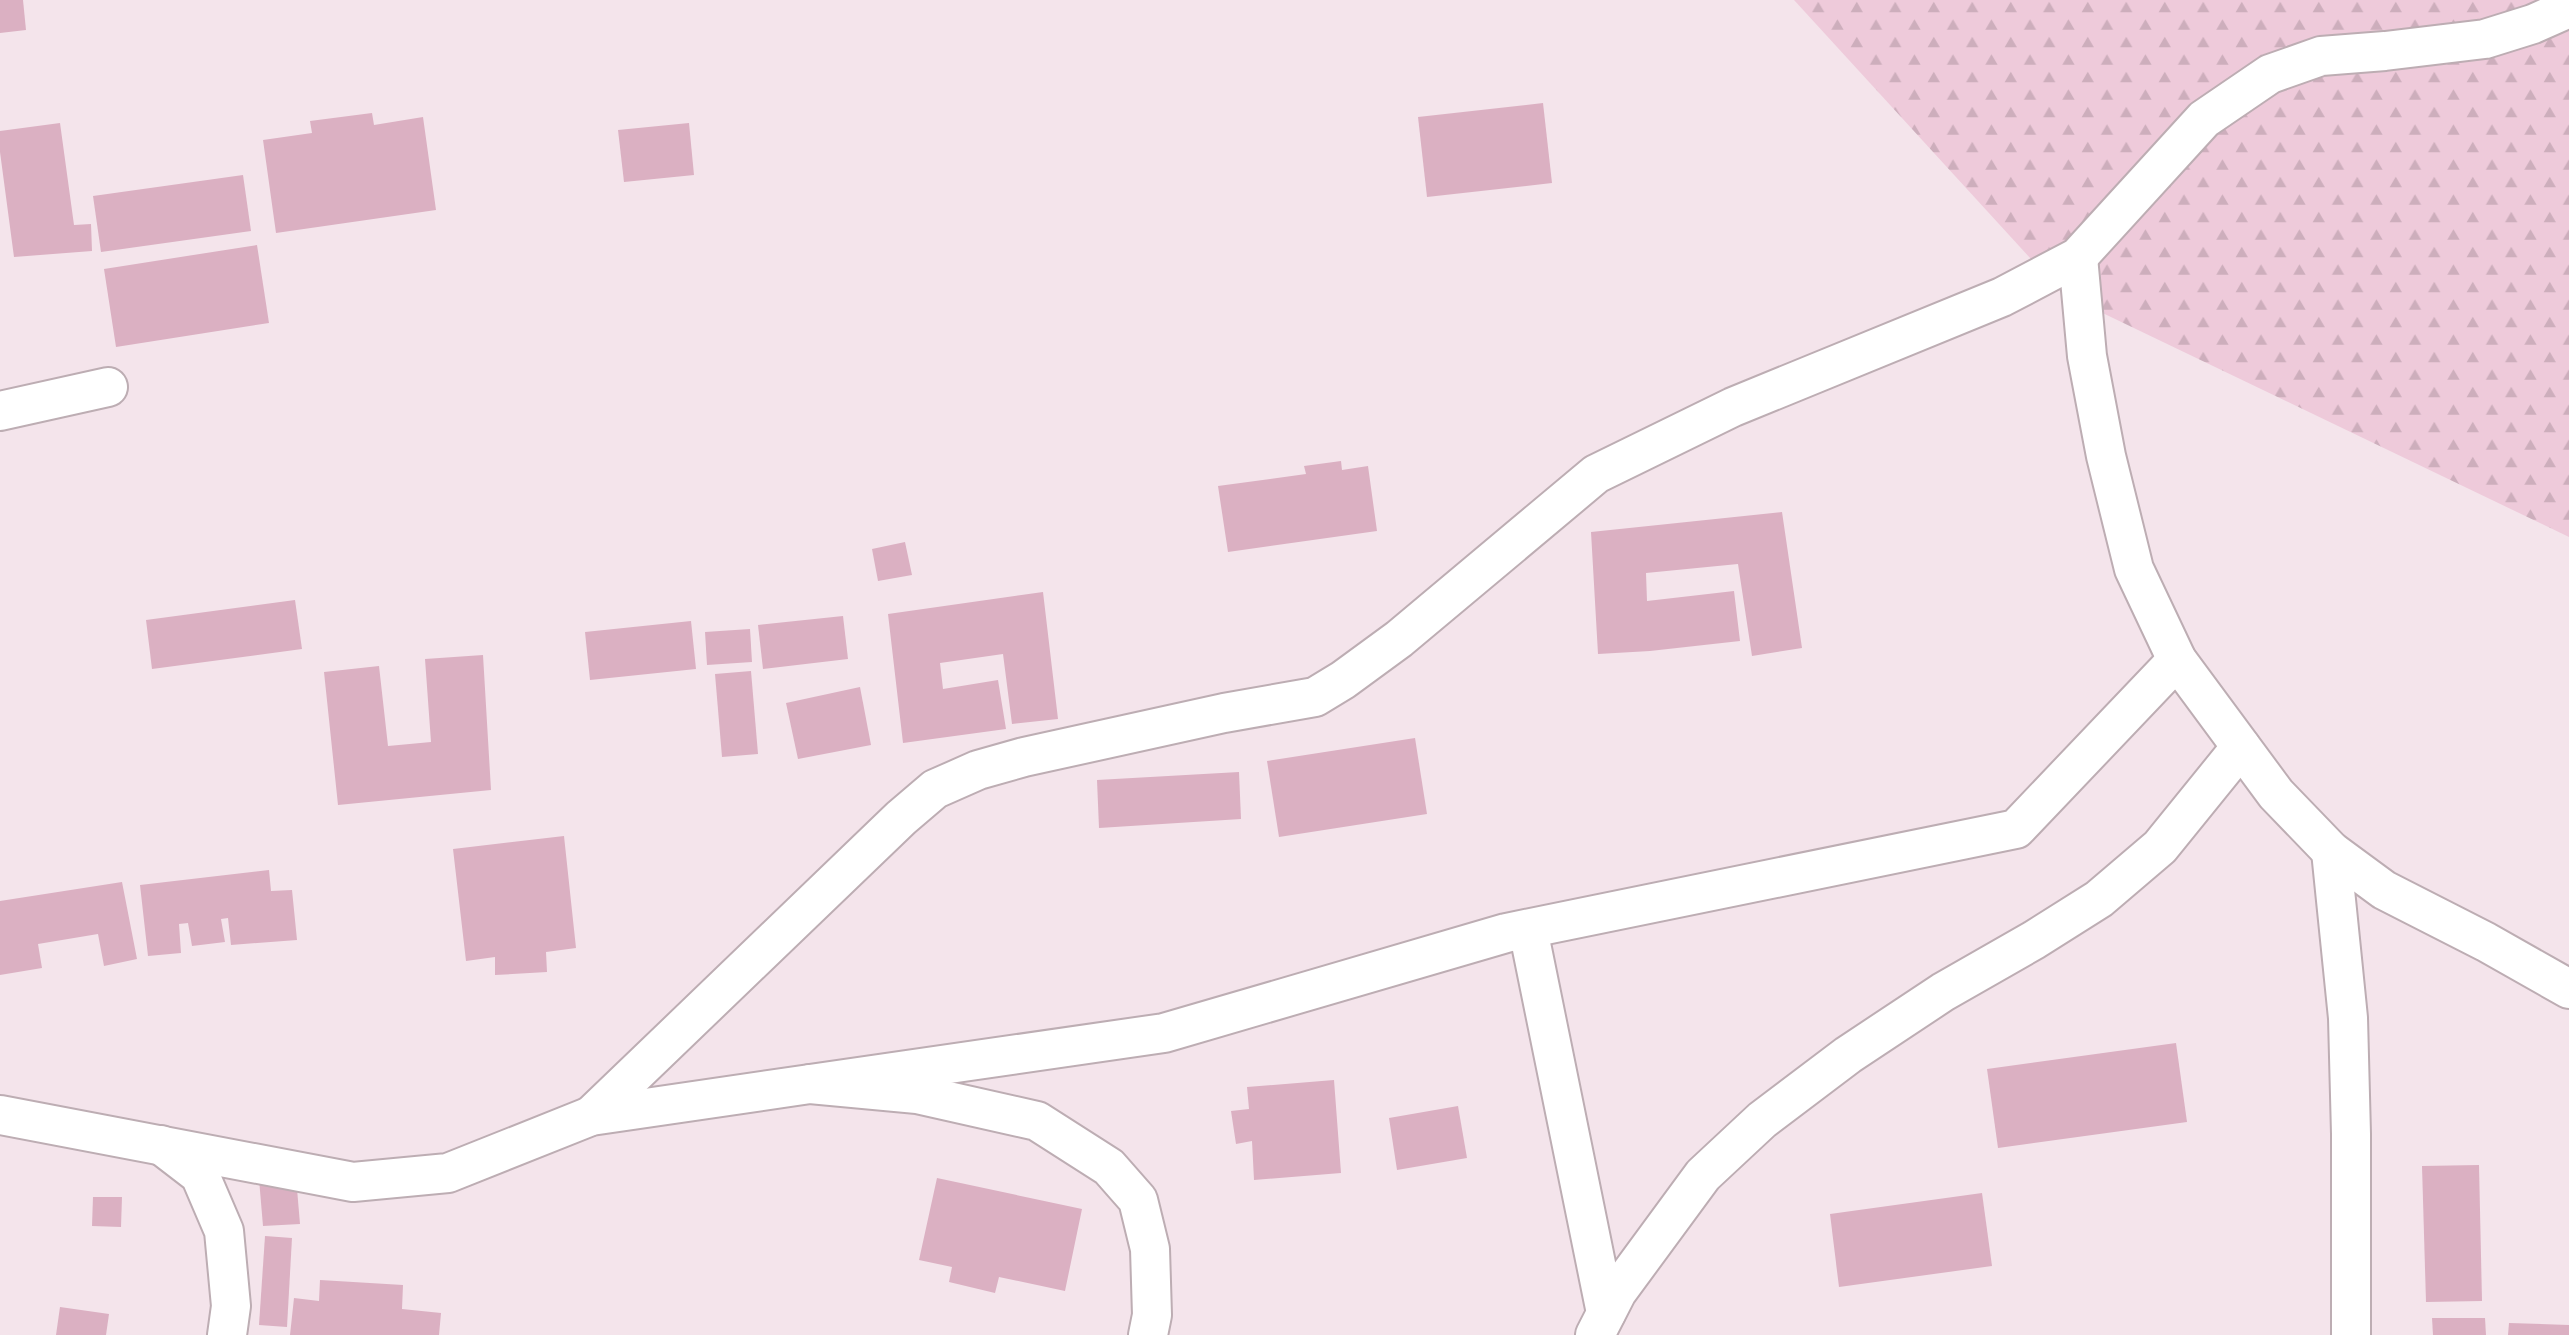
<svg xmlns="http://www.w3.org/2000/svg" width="2569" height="1335" font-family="Barlow,sans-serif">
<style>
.forest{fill:url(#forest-firs)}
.building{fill:#dbb0c2}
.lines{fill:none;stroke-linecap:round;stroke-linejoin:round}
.minor-casing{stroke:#bdadb3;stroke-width:42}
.minor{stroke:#fff;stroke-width:38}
</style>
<defs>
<pattern id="forest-firs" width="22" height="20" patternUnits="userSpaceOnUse" patternTransform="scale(1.75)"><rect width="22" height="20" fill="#eecada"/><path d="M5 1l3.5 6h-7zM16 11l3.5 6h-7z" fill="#cdaebc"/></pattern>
</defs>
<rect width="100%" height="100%" fill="#f4e4eb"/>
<polygon class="forest" points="1794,0 2569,0 2569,537 2063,294"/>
<g class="building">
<polygon points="0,0 23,0 26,30 0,33"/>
<polygon points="1543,103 1552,183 1427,197 1418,117"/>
<polygon points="372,113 374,125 423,117 436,210 276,233 263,140 312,133 310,121"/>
<polygon points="60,123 74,225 91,224 92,251 14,257 0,152 0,131"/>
<polygon points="689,123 694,175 624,182 618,130"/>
<polygon points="243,175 251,231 101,252 93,196"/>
<polygon points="257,245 269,323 116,347 104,269"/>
<polygon points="1341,461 1342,470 1368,466 1377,531 1228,552 1218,486 1306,474 1304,466"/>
<polygon points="1782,512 1802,648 1752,656 1738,564 1646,573 1647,601 1734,591 1740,641 1650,651 1598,654 1591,532"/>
<polygon points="905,542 912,575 878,581 872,549"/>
<polygon points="1043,592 1058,719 1012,724 1003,654 940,663 943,689 998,680 1006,729 903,743 888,614"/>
<polygon points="295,600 302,649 152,669 146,620"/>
<polygon points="843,616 848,659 763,669 758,625"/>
<polygon points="691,621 696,669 590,680 585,632"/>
<polygon points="750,629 752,662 707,665 705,632"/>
<polygon points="483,655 491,790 338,805 324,672 379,666 388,746 431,742 425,659"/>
<polygon points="751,671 758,754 722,757 715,674"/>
<polygon points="860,687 871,745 798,759 786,703"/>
<polygon points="1415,738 1427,814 1279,837 1267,761"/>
<polygon points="1239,772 1241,819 1099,828 1097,780"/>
<polygon points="564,836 576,948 546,952 547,972 495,975 495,957 466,961 453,849"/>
<polygon points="269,870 271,891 292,890 297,940 231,945 228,918 221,919 225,942 192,946 188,923 179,924 181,953 148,956 140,885"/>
<polygon points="122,882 137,959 104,966 98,934 38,944 42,968 0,975 0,901"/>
<polygon points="2176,1043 2187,1122 1998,1148 1987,1069"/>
<polygon points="1334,1080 1341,1173 1254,1180 1252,1141 1236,1144 1231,1111 1249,1109 1247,1087"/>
<polygon points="1458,1106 1467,1158 1397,1170 1389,1118"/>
<polygon points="2479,1165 2482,1301 2426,1302 2422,1166"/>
<polygon points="296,1177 300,1224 263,1226 259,1179"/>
<polygon points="937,1178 1082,1209 1065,1291 999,1277 995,1293 949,1282 952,1267 919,1260"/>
<polygon points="1982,1193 1992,1266 1839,1287 1830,1214"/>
<polygon points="93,1197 122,1197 121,1227 92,1226"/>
<polygon points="265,1236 292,1238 287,1327 259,1325"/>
<polygon points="320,1280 403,1285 402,1309 441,1313 439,1335 290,1335 294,1298 319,1301"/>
<polygon points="60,1307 109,1314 106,1335 56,1335"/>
<polygon points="2432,1318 2485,1318 2486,1335 2433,1335"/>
<polygon points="2509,1323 2569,1325 2569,1335 2508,1335"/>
</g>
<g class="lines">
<defs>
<g id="minor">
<polyline points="2078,257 2087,356 2106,456 2134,569 2177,660 2276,794 2331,851 2384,890 2486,942 2569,989"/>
<polyline points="0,411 108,387"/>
<polyline points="2331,851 2348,1018 2351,1134 2351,1335"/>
<polyline points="1528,929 1606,1313"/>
<polyline points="810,1084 1164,1033 1506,933 2016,829 2177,660"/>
<polyline points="0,1115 353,1182 448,1173 591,1116 810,1084 917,1094 1037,1121 1109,1167 1138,1200 1150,1249 1152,1315 1148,1335"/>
<polyline points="591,1116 901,818 935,789 978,770 1024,757 1224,713 1315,697 1343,680 1399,639 1596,474 1733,407 2002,297 2078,257 2204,119 2270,74 2321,56 2385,51 2485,39 2533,24 2569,8"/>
<polyline points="161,1145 200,1175 224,1231 231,1306 227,1335"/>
<polyline points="1595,1335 1617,1292 1703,1175 1762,1120 1848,1055 1943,992 2034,940 2099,899 2160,847 2241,747"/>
</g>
</defs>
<use href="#minor" class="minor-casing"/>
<use href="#minor" class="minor"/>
</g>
</svg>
